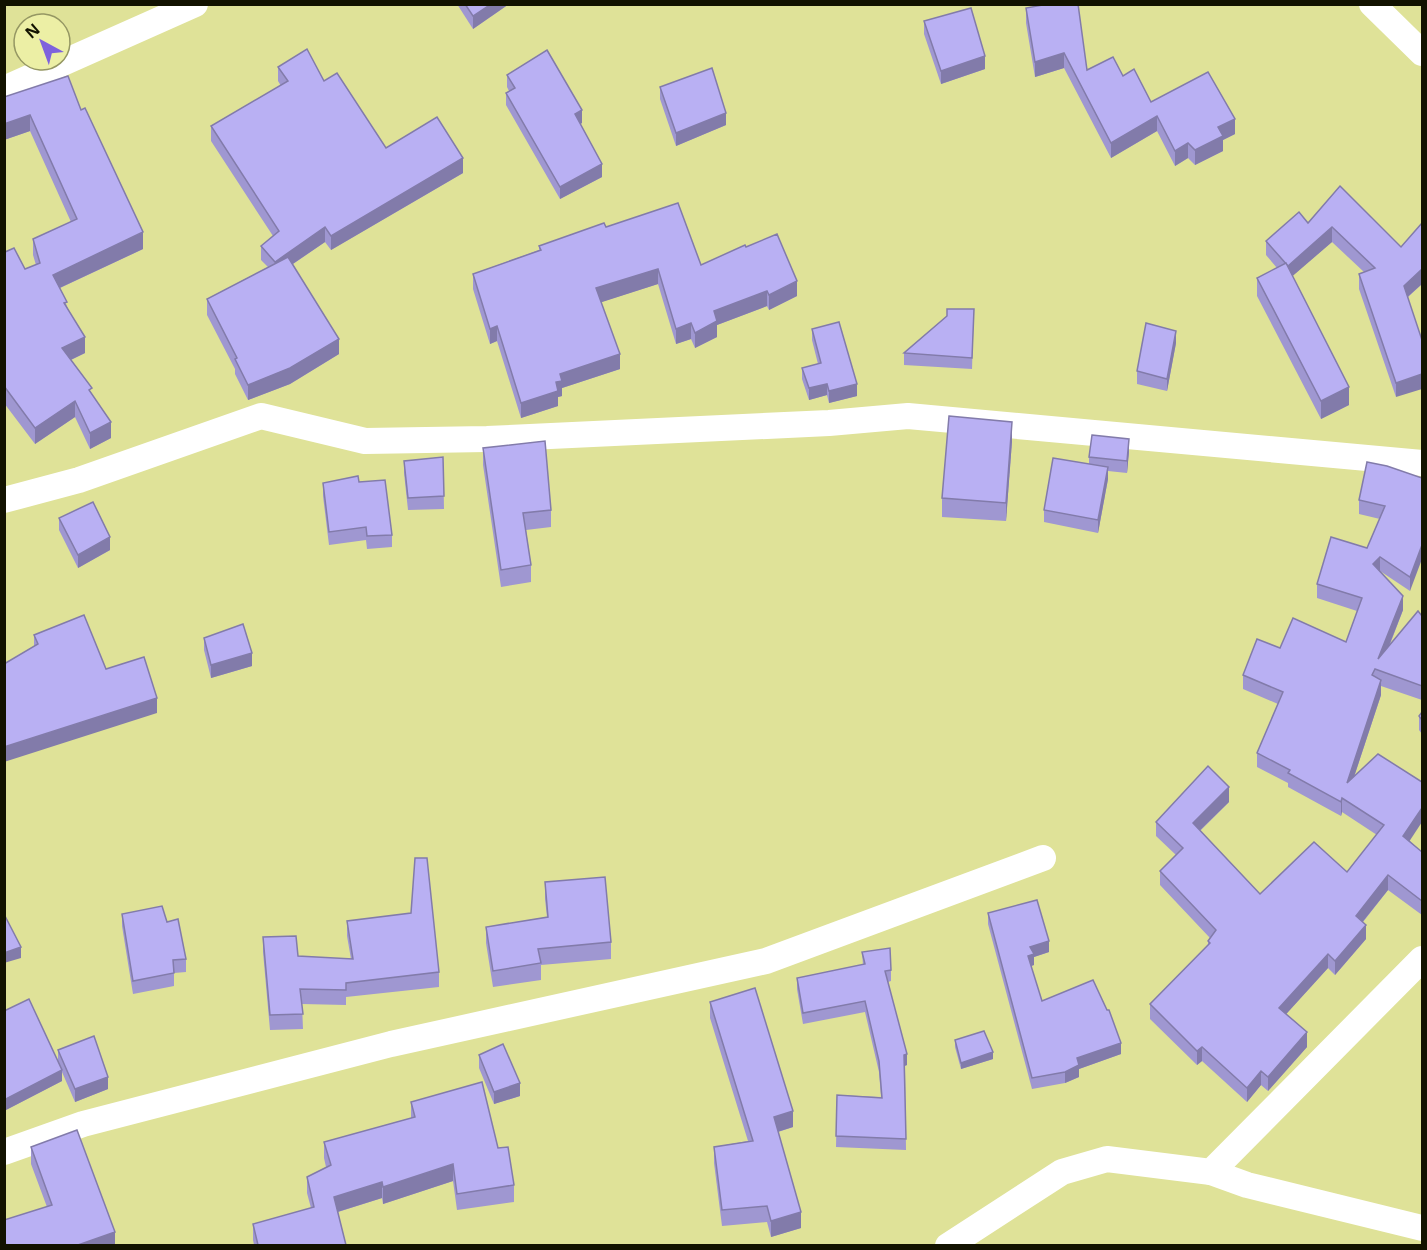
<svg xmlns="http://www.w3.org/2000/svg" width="1427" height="1250" font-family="'Open Sans',sans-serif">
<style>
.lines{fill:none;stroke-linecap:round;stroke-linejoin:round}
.minor{stroke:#fff;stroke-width:26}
.wall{fill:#9f97d1}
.shaded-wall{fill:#827baa}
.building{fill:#b9b0f3;stroke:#827baa;stroke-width:1.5}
</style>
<rect width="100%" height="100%" fill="#dfe298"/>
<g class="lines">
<g class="minor">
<polyline points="1372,4 1422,53"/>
<polyline points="4,89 195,4"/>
<polyline points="4,500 79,480 261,416 365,441 487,439 829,423 908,416 1422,463"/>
<polyline points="4,1152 83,1124 391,1044 766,961 1043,858"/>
<polyline points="1211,1172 1247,1185 1422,1228"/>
<polyline points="948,1246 1062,1172 1107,1159 1211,1172 1422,959"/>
</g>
</g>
<g class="wall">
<polygon points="457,4 509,4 473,29"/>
<polygon points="1026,8 1087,70 1123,76 1151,102 1235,134 1223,140 1223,151 1195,165 1188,158 1175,166 1157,131 1111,158 1064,68 1035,77 1026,23"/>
<polygon points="924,21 985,69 941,84 924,34"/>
<polygon points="278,67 324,81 386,148 463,173 331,250 325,242 293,264 339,354 290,384 248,400 235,374 235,369 207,315 207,299 268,267 261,260 261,246 273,236 211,141 211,126 281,86 278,81"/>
<polygon points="507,75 582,123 580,124 602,177 560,199 506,105 506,93 509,91 507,87"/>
<polygon points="660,87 726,125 676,146 660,99"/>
<polygon points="4,97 81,110 143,249 60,288 85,353 71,360 92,394 111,438 90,449 75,417 35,444 4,403 4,251 25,269 36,265 33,255 33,239 71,222 30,131 4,140"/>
<polygon points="1340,186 1401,247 1422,223 1422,284 1408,297 1396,397 1359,289 1359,274 1364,272 1332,242 1292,276 1349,405 1321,419 1257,296 1257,278 1277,268 1266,255 1266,241 1308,223"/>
<polygon points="606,227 701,265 746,247 797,296 769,310 767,306 717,325 717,337 695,348 691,339 676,344 658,284 601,302 620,369 562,388 562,396 558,397 558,406 521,418 497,341 490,344 473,289 473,274 539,250 539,246"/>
<polygon points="974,309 972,369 904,365 904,353 947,316"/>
<polygon points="812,329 857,396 829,403 827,395 809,400 802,379 802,368 818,364 812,340"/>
<polygon points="1176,343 1167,391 1137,384 1137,371"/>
<polygon points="1012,441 1006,521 942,517 942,498"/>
<polygon points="483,448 551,510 551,527 526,530 531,565 531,582 501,587 483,465"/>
<polygon points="1129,451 1127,473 1108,471 1108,479 1098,533 1044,522 1044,510 1089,464 1089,457"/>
<polygon points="443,457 444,509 408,510 404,473 404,461"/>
<polygon points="1422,478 1410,591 1380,571 1403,610 1389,647 1422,616 1422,700 1381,686 1381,695 1354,777 1410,841 1422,852 1422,915 1388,890 1363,922 1366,939 1335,975 1328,968 1286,1014 1307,1047 1268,1091 1261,1085 1247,1102 1202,1061 1197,1065 1150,1019 1150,1004 1208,946 1208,941 1210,938 1160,885 1160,871 1176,855 1156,836 1156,822 1229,802 1200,831 1260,894 1347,872 1377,835 1342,812 1341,816 1288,787 1288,783 1257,767 1257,753 1278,704 1243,689 1243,675 1280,648 1346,642 1357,611 1317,598 1317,584 1367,548 1380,519 1359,514 1359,500"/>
<polygon points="323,483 392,535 392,547 367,549 366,540 329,545 323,496"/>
<polygon points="59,518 110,550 78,568 59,530"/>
<polygon points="34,635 106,669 157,713 34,646"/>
<polygon points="204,638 252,666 211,678 204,650"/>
<polygon points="1422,712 1422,734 1419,730 1419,716"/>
<polygon points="545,882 611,942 611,959 541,965 541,980 493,987 486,943 486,927 547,917 545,899"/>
<polygon points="988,913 1049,952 1034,957 1034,965 1031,966 1042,1001 1121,1054 1079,1069 1079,1077 1065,1083 1032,1089 988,924"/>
<polygon points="122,914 186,959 186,972 174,973 174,986 133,994 122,926"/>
<polygon points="347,921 439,972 439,987 346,997 346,1005 302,1004 303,1029 270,1030 263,952 263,937 298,956 351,959 347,936"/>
<polygon points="862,952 891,970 891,981 888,982 907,1065 905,1066 906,1150 836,1147 837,1095 881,1097 879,1072 865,1012 803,1024 797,989 797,978 863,965"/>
<polygon points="710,1002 793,1127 778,1132 801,1228 771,1237 767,1222 722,1226 714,1163 714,1147 748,1141 710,1018"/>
<polygon points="4,1011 58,1062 58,1050 108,1089 75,1102 62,1072 62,1081 4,1111"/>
<polygon points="955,1040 993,1059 961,1069 955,1047"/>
<polygon points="479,1055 520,1096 494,1104 479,1068"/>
<polygon points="411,1102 498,1148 514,1185 514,1202 457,1210 453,1181 383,1204 382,1198 338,1212 346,1245 254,1245 253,1240 253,1224 311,1208 307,1193 307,1177 326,1167 324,1158 324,1142 411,1118"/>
<polygon points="31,1147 115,1245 4,1245 4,1220 47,1207 31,1164"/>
</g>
<g class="shaded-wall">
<polygon points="491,4 509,4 473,29 473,16"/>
<polygon points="1064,53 1064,68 1035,77 1035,62"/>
<polygon points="985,56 985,69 941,84 941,71"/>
<polygon points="582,110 582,123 575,127 575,114"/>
<polygon points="726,113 726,125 676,146 676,133"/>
<polygon points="30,115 30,131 4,140 4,124"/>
<polygon points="1157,116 1157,131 1111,158 1111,143"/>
<polygon points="1235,119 1235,134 1223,140 1223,151 1195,165 1195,150 1218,127"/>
<polygon points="1188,143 1188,158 1175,166 1175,151"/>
<polygon points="463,158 463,173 331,250 331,236"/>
<polygon points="602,164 602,177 560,199 560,187"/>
<polygon points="325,227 325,242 275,276 275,262"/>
<polygon points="1332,227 1332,242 1288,280 1288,266"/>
<polygon points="143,232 143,249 53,291 53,275"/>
<polygon points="658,269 658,284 596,304 596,288"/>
<polygon points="1422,269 1422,284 1404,300 1404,286"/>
<polygon points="797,281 797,296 769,310 769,295"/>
<polygon points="767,291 767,306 717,325 717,337 695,348 695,333 714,311"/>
<polygon points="691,323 691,339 676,344 676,329"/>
<polygon points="497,326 497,341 490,344 490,329"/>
<polygon points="1176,331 1176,343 1167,391 1167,379"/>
<polygon points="85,337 85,353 62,364 62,348"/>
<polygon points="339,339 339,354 290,384 248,400 248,385"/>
<polygon points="620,354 620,369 562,388 562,396 558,397 558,406 521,418 521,403 556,382 560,374"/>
<polygon points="1422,374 1422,389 1396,397 1396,383"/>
<polygon points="827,384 827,395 809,400 809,388"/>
<polygon points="857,384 857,396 829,403 829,391"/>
<polygon points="1349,387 1349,405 1321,419 1321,401"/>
<polygon points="75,401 75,417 35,444 35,428"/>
<polygon points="111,422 111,438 90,449 90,433"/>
<polygon points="1012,422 1012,441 1006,521 1006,503"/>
<polygon points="1129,439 1129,451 1127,473 1127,461"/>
<polygon points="1108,467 1108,479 1098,533 1098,520"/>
<polygon points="110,537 110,550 78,568 78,555"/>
<polygon points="1422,545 1422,559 1410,591 1410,577"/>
<polygon points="1380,557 1380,571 1373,564"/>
<polygon points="1403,596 1403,610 1379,671 1378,659"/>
<polygon points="252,653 252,666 211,678 211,665"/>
<polygon points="1381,680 1381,695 1347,798 1347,783"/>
<polygon points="157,698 157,713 4,762 4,747"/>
<polygon points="1229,787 1229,802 1193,837 1193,823"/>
<polygon points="1342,798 1342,812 1341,816 1341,802"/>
<polygon points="1422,808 1422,822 1403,851 1403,836"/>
<polygon points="1388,875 1388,890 1356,930 1356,916"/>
<polygon points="1366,925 1366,939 1335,975 1335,961"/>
<polygon points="1049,941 1049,952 1034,957 1034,965 1028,967 1028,956 1030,947"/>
<polygon points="21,947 21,958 4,963 4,953"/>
<polygon points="1328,954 1328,968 1279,1022 1279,1008"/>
<polygon points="1307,1032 1307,1047 1268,1091 1268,1077"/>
<polygon points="1121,1043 1121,1054 1079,1069 1079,1077 1065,1083 1065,1072 1077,1058"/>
<polygon points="1202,1047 1202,1061 1197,1065 1197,1051"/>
<polygon points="993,1052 993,1059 961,1069 961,1063"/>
<polygon points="907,1054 907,1065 904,1066 904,1055"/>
<polygon points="62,1070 62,1081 4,1111 4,1100"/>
<polygon points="1261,1071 1261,1085 1247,1102 1247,1088"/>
<polygon points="108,1077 108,1089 75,1102 75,1089"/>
<polygon points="520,1083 520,1096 494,1104 494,1092"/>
<polygon points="793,1111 793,1127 774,1133 774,1117"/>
<polygon points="453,1164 453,1181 383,1204 383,1187"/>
<polygon points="382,1182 382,1198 334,1213 334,1197"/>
<polygon points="801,1212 801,1228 771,1237 771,1221"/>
<polygon points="115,1232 115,1245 78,1245"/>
</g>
<g class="building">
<polygon points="465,4 491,4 473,16"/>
<polygon points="1048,4 1078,4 1087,70 1113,57 1123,76 1134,69 1151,102 1208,72 1235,119 1218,127 1223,136 1195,150 1188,143 1175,151 1157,116 1111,143 1064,53 1035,62 1026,8"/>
<polygon points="971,8 985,56 941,71 924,21"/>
<polygon points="307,49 324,81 337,73 386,148 437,117 463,158 331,236 325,227 275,262 261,246 279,231 211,126 288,81 278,67"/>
<polygon points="547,50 582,110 575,114 602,164 560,187 506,93 515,88 507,75"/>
<polygon points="712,68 726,113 676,133 660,87"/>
<polygon points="68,76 81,110 85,108 143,232 53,275 67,302 64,303 85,337 62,348 92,388 89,390 111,422 90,433 75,401 35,428 4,386 4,251 5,252 14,248 25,269 40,263 33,239 77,219 30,115 4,124 4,97"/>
<polygon points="1340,186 1401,247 1422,223 1422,269 1404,286 1422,340 1422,374 1396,383 1359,274 1375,268 1332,227 1288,266 1266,241 1299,212 1308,223"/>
<polygon points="678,203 701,265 745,245 746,247 777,234 797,281 769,295 767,291 714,311 717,321 695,333 691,323 676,329 658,269 596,288 620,354 560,374 562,381 556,382 558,391 521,403 497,326 490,329 473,274 541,250 539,246 604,223 606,227"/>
<polygon points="288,257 339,339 290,368 248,385 235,359 237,358 207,299"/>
<polygon points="1286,263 1349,387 1321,401 1257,278"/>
<polygon points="947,309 974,309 972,358 904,353 947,316"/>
<polygon points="839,322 857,384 829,391 827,384 809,388 802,368 821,363 812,329"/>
<polygon points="1146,323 1176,331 1167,379 1137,371"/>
<polygon points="949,416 1012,422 1006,503 942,498"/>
<polygon points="1092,435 1129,439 1127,461 1089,457"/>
<polygon points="545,441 551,510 523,513 531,565 501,570 483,448"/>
<polygon points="443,457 444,496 408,498 404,461"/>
<polygon points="1053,458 1108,467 1098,520 1044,510"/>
<polygon points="1367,462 1387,466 1422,478 1422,545 1410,577 1380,557 1373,564 1403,596 1378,659 1418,611 1422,616 1422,686 1375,669 1372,675 1381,680 1347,783 1378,754 1422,782 1422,808 1403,836 1422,852 1422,901 1388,875 1356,916 1366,925 1335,961 1328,954 1279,1008 1307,1032 1268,1077 1261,1071 1247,1088 1202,1047 1197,1051 1150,1004 1210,943 1208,941 1216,930 1160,871 1183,848 1156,822 1208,766 1229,787 1193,823 1260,894 1314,842 1347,872 1384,825 1342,798 1341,802 1288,773 1290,770 1257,753 1283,692 1243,675 1257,639 1280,648 1293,618 1346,642 1362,598 1317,584 1331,537 1367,548 1385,506 1359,500"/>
<polygon points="358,476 359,482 385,480 392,535 367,536 366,527 329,532 323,483"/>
<polygon points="93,502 110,537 78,555 59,518"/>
<polygon points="84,615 106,669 144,657 157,698 4,747 4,664 38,644 34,635"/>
<polygon points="243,624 252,653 211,665 204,638"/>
<polygon points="1422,712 1422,720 1419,716"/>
<polygon points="415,858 427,858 439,972 346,983 346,990 300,989 303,1014 270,1015 263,937 296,936 298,956 353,959 347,921 411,913"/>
<polygon points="605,877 611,942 538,949 541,963 493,971 486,927 548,917 545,882"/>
<polygon points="1037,900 1049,941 1030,947 1034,954 1028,956 1042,1001 1093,980 1107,1010 1109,1010 1121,1043 1077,1058 1079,1065 1065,1072 1032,1078 988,913"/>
<polygon points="162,906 167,922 178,919 186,959 173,960 174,973 133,981 122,914"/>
<polygon points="4,914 21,947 4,953"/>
<polygon points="890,948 891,970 885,971 907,1054 904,1055 906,1139 836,1136 837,1095 882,1098 879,1061 865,1001 803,1013 797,978 865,964 862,952"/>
<polygon points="755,988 793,1111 774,1117 801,1212 771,1221 767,1206 722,1210 714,1147 753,1141 710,1002"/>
<polygon points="29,999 62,1070 4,1100 4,1011"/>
<polygon points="984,1031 993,1052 961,1063 955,1040"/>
<polygon points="94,1036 108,1077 75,1089 58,1050"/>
<polygon points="503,1044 520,1083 494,1092 479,1055"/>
<polygon points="482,1082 498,1148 508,1147 514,1185 457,1194 453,1164 383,1187 382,1182 334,1197 346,1245 258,1245 253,1224 314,1207 307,1177 331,1165 324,1142 415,1117 411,1102"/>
<polygon points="77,1130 115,1232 78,1245 6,1245 4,1240 4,1220 52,1205 31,1147"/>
</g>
<rect width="1427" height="1250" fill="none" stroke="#121200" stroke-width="12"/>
<g transform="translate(42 42) rotate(319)"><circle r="28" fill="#ecefa5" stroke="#959763" stroke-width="1.5"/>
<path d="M0-4.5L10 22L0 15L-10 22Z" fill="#7e62dd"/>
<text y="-9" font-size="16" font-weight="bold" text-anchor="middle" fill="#121200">N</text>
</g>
</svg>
